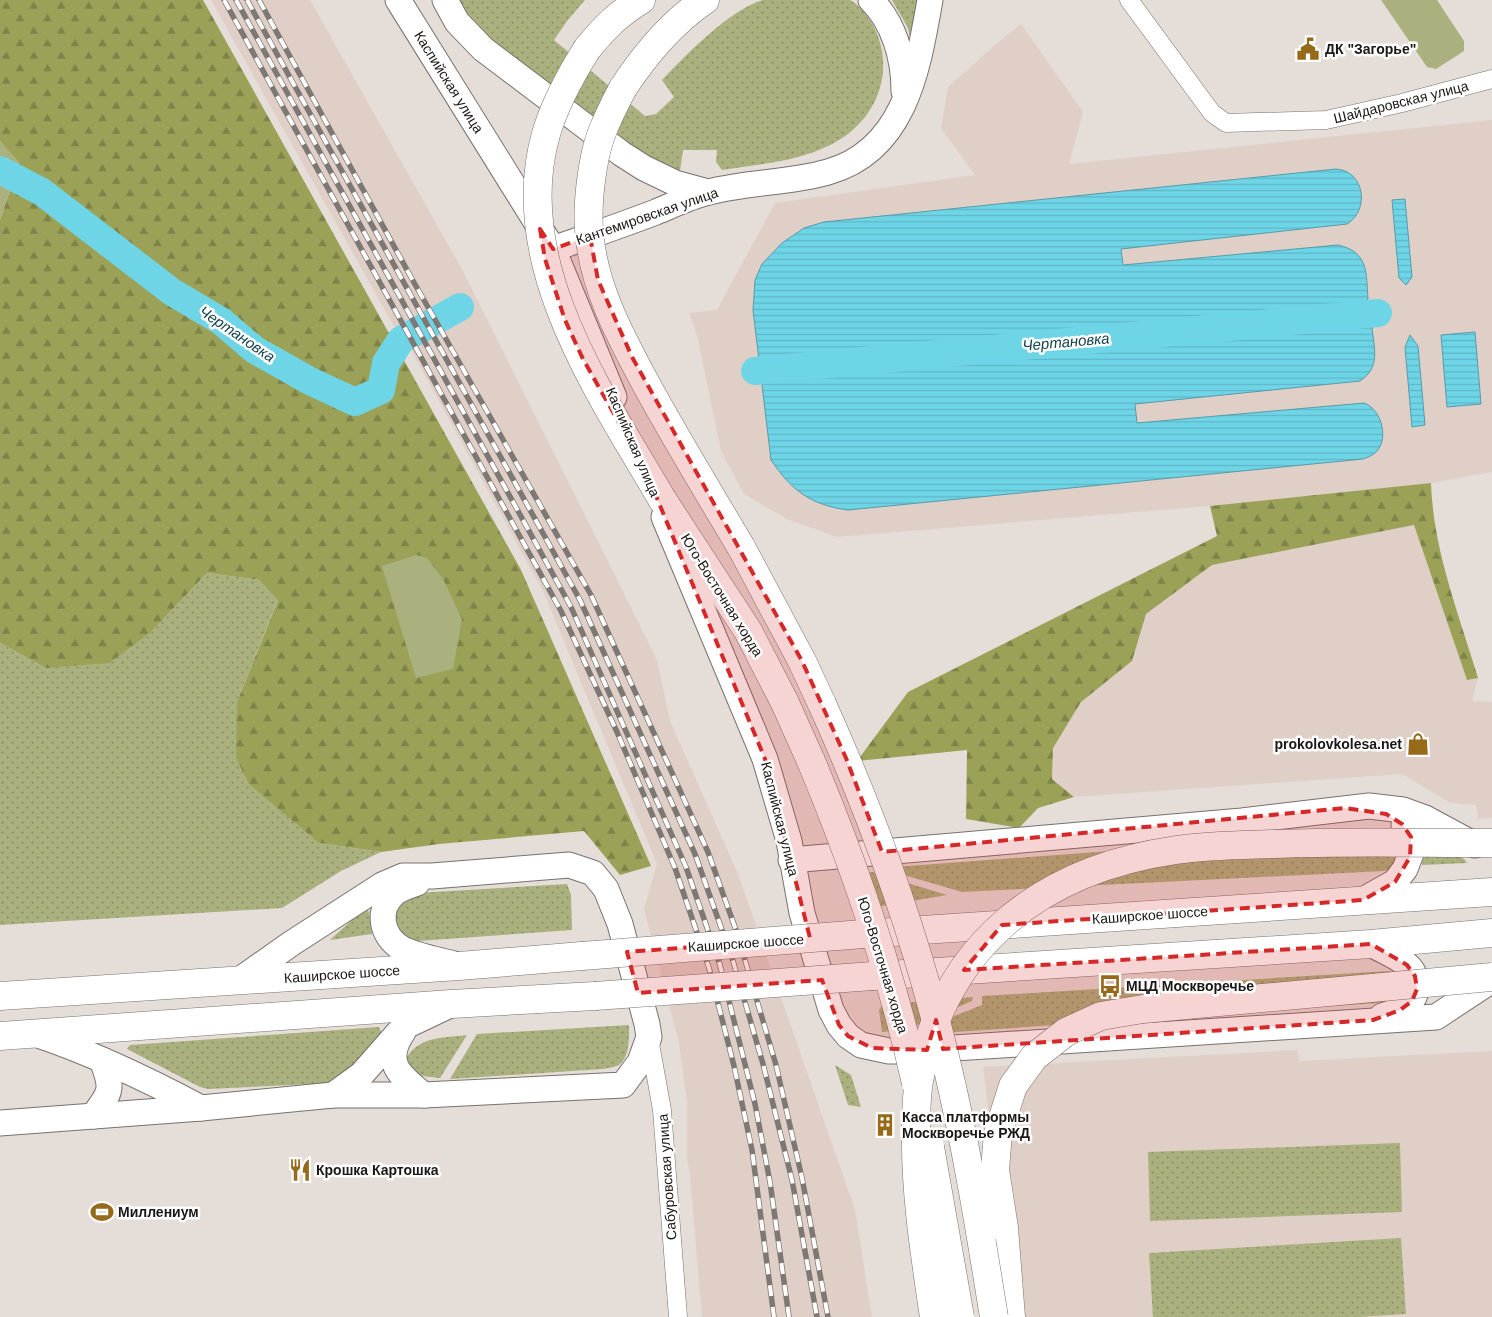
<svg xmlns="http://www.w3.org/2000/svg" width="1492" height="1317" font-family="Arial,sans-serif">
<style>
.built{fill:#dfcfc7}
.grass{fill:url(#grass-dots)}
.forest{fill:url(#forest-firs)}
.park{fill:#abb17e}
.water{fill:url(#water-rules);stroke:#559ca8}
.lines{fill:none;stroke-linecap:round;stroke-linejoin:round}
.river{stroke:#6ed5e7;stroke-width:28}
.minor-casing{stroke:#78716d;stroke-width:19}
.secondary-casing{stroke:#78716d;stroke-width:27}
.primary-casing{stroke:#78716d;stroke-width:29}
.minor{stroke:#fff;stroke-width:18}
.secondary{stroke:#fff;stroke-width:25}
.primary{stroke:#fff;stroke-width:28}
.rail-casing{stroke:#7d7874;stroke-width:5.5}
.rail{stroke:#fff;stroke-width:4;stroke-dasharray:11;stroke-linecap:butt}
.primary-bridge-casing{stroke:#78716d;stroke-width:29;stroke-linecap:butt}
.primary-bridge{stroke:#fff;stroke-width:28}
.marked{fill:#d62828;fill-opacity:0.2;stroke:#d62828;stroke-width:4;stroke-dasharray:10 6;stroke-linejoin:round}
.labels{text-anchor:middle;stroke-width:5;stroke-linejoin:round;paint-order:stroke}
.poi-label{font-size:14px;font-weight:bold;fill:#1a1715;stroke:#fff;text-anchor:start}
.street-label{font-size:14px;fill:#1a1715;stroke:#fff}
.water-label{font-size:15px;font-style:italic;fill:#14444b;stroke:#fff}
</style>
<defs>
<pattern id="grass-dots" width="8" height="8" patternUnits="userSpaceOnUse" patternTransform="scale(1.25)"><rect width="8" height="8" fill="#abb17e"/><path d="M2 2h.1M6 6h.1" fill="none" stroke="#8a8f66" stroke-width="1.8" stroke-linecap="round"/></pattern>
<pattern id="forest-firs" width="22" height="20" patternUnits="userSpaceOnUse" patternTransform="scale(1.25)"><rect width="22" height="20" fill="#9ba258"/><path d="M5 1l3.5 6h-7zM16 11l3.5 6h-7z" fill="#7e8348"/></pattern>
<pattern id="water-rules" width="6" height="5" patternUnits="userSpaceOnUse" patternTransform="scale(1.25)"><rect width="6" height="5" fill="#6ed5e7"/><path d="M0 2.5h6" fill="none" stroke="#5fb6c5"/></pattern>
</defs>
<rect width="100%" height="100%" fill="#e5ddd8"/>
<g class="built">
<polygon points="211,0 310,0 464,273 657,660 670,721 738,874 855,1210 872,1317 702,1317 690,1174 687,1159 687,1101 679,1043 644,909 657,864 543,591 406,341 396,330"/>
<polygon points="1021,24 1083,112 1069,164 1492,120 1492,472 1431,483 1210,506 837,537 787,519 744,494 721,451 697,335 689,313 717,310 775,203 975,175 941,128 948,87 996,44"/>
<polygon points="1414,525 1467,679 1478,678 1472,701 1492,702 1492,818 1478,819 1476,805 1450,803 1402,774 1074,797 1052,779 1053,748 1081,702 1132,661 1146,614 1212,565"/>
<polygon points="1298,1050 1299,1061 1492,1051 1492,1317 1015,1317 983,1067"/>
</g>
<g class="grass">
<path d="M453,0H585L567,21L554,40L645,116L656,114L674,97L662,80C685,56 730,9 763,0C768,0 776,0 782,0C799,0 817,0 835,0C839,0 846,0 850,0C859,4 868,17 873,25C895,67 880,115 839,140C805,161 761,164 722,170L716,162L717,150H683L680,171L658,168L510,62Z"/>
<polygon points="892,0 921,0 911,42 908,28"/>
<polygon points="207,573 259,580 278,599 237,702 319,843 381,852 341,871 282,908 0,925 0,643 46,668 151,632"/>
<polygon points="1378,831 1386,832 1398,858 1391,869 1384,871 962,892 880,868"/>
<polygon points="1427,842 1433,842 1464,859 1467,863 1422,865"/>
<polygon points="872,872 947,895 859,910 848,878"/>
<path d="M567,884L571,895L572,930L418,941L410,939L397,932C395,905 394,907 417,893Z"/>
<polygon points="366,907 369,912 372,934 330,940"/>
<polygon points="1389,971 1396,973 1390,1001 1378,1003 911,1035 911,1033 982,1005 982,996"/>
<polygon points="973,997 972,1001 906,1030 882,1032 879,1010 882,1005"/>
<path d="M629,1025C629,1036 630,1057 619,1065C615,1067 608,1068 603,1069L450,1079L477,1034Z"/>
<polygon points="379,1027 382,1034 355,1071 334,1083 208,1089 200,1087 127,1049 130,1045"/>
<path d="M467,1035L440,1078C422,1076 411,1077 407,1057C420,1036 444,1038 467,1035Z"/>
<polygon points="835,1065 851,1075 861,1107 848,1105"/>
<polygon points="1400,1143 1402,1212 1150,1221 1148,1152"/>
<polygon points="1401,1238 1406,1314 1359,1317 1153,1317 1149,1253"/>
</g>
<g class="forest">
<polygon points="0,0 203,0 521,570 651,866 620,875 584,831 439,844 381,852 319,843 249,784 236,758 237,702 278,600 259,580 207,573 151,632 109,663 46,668 0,643 0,220 19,163 0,141"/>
<path d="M1431,483C1433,550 1459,614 1478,678L1467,680L1414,525L1212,565L1146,614L1132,661L1081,702L1053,748L1052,779L1074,797L1038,808L1019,828L966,819L967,750L857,761L908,692L1217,536L1210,506Z"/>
</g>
<g class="park">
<polygon points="1381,0 1437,0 1464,41 1464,51 1436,69 1427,67"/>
<polygon points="0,141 19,162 0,220"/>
<polygon points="417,555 427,558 443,579 462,619 453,669 416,678 382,566"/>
</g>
<g class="water">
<path d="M1336,169C1365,171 1370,210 1347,224L1121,249L1123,265L1338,245C1369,252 1366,273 1368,299L1365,302L766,359L768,379L1370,325L1372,327C1374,349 1381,367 1360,381L1135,404L1137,423L1364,403C1381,409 1389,437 1377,451C1374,455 1368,457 1363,459L848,510C811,505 792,491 771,460L753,310L755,280L762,264L782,243L804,228L824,222Z"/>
<polygon points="1405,199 1412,277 1406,285 1399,278 1392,200"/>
<polygon points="1475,332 1481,404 1447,407 1441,335"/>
<polygon points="1410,335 1418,346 1425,425 1412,427 1405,347"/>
</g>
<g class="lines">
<g class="river">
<polyline points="0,170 42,192 172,292 221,321 255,350 310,381 355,402 381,390 386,363 401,340 460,307"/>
<polyline points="755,371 1378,313"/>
</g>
<defs>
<g id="minor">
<polyline points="1129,0 1212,113 1226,123 1326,120 1402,103 1492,79"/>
<polyline points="649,1038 662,1110 678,1317"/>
</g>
<g id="secondary">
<polyline points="398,0 553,249 614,397"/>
<polyline points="445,0 457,22 483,49 622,154 644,168 675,183 708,192"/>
<path d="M871,0C894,23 904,58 904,91"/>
<path d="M553,249C587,237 622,225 656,212C673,205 691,196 709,192C748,182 790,183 828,172C906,150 918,67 930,0"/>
<polyline points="664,517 765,759 789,841 802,913 831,1010 839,1025 848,1036 861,1045 889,1051 907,1051 1436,1017 1492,980"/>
<polyline points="791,860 1242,821 1369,806 1403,810 1425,818 1475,845"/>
<path d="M417,883C410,886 401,888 395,893C376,909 381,936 401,948C413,955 439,960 454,964"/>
<polyline points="1363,900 1395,882 1405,869 1413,848 1411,837 1404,825"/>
<path d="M1371,944C1383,951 1396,956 1406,964C1411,968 1415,974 1416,981C1419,1004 1401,1010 1382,1016"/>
<path d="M403,1032C382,1062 400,1076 424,1095"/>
<path d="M35,1034C92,1053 147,1079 201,1108"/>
<polyline points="333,1095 362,1074 398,1033 408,1025 448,1006"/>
<path d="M93,1116C112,1091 113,1089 102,1060"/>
<polyline points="0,1123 201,1108 333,1095 424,1095 623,1085 640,1062 649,1037 647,1024 620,924 606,889 593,873 569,865 432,876 403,876 382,885 292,943 238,981"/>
</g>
<g id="primary">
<path d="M587,49C605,27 617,15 641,0"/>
<path d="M623,88C646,53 671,23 705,0"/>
<polyline points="662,499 748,631 785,703 811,761"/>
<polyline points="741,547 802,661 822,704"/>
<polyline points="863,934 1492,892"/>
<polyline points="873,976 1371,944 1492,933"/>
<polyline points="0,996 459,966 582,956"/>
<polyline points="0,1036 451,1004 595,996"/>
<polyline points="1004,1228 1011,1317"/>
</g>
</defs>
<use href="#minor" class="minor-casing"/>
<use href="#secondary" class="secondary-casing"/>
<use href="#primary" class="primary-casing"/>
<use href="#minor" class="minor"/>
<use href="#secondary" class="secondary"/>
<use href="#primary" class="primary"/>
<defs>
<g id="rail">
<polyline points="224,0 561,611 617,732 675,868 709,968 734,1066 752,1150 774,1317"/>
<polyline points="236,0 571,607 686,867 720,965 755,1104 770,1182 789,1317"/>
<polyline points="247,0 580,600 695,854 733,961 763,1064 792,1180 817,1317"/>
<polyline points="259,0 412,279 591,595 708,852 737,933 776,1065 802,1178 828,1317"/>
</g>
</defs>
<use href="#rail" class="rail-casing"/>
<use href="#rail" class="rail"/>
<defs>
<g id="primary-bridge">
<path d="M587,49C570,76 555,103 546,134C509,263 600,393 662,499"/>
<path d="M623,88C615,103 607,119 601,135C592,160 587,203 589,229C592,284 620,336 646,384C676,439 709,493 741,547"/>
<path d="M822,704C873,817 916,936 945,1057C966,1143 980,1230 994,1317"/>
<path d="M811,761C855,866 891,973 916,1083"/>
<polyline points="582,956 863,934"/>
<polyline points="595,996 873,976"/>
<polyline points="930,1147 960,1317"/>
<polyline points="1004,1228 995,1170 998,1133 1013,1086 1034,1057 1066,1032 1101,1016 1143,1009 1492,977"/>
<path d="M934,1317C925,1256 915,1194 916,1132C916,1115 916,1098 919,1081C943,944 1043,869 1176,850C1208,845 1241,845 1273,844C1346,841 1419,843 1492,843"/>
</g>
</defs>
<use href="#primary-bridge" class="primary-bridge-casing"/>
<use href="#primary-bridge" class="primary-bridge"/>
</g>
<path class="marked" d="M540,229L553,249L590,236L598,280L632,357L802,661L846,758L882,852L1345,808L1386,814L1402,824L1411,837L1410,857L1395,882L1363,900L1002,925L964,970L1371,944L1407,965L1415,976L1417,989L1412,1001L1400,1010L1373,1020L943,1049L936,1020L927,1050L872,1048L848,1036L839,1025L822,980L638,993L627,952L810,938L765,759L644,467L583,359L565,320L545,259Z"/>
<defs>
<symbol id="civic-bare" viewBox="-9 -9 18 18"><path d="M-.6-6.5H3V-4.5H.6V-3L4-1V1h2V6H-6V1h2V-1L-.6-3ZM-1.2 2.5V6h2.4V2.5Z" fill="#976a19" stroke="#fff" stroke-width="2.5" paint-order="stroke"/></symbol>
<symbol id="shop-bare" viewBox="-9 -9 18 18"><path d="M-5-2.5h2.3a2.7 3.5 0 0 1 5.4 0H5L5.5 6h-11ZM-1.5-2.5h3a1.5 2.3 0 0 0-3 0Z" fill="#976a19" stroke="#fff" stroke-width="2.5" paint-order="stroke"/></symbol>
<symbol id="bus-bare" viewBox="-9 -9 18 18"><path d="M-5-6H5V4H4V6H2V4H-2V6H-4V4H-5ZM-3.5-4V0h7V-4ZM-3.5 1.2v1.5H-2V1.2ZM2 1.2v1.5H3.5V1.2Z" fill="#976a19" stroke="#fff" stroke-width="2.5" paint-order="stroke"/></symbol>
<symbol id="building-bare" viewBox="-9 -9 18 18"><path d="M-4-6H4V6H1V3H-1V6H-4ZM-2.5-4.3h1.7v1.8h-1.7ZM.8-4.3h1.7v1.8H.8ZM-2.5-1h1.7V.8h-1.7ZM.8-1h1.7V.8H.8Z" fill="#976a19" stroke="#fff" stroke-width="2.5" paint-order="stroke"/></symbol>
<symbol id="restaurant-bare" viewBox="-9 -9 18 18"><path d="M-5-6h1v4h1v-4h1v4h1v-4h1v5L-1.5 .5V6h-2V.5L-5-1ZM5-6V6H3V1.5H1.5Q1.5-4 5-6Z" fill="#976a19" stroke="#fff" stroke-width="2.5" paint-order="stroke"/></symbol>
<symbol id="stadium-bare" viewBox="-9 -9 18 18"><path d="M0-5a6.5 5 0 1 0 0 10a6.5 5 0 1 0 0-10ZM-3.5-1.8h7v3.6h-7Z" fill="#976a19" stroke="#fff" stroke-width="2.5" paint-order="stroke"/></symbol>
</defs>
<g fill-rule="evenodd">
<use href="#civic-bare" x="1292" y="33" width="32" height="32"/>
<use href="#shop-bare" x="1402" y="728" width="32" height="32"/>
<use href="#bus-bare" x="1094" y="970" width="32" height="32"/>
<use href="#building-bare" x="869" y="1109" width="32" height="32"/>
<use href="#restaurant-bare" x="284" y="1154" width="32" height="32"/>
<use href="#stadium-bare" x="86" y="1196" width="32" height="32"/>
</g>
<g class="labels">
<g class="poi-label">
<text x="1325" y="54">ДК "Загорье"</text>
<text x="1402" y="749" text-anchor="end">prokolovkolesa.net</text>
<text x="1126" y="991">МЦД Москворечье</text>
<text x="902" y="1122">Касса платформы<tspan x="902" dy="16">Москворечье РЖД</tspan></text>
<text x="316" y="1175">Крошка Картошка</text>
<text x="118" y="1217">Миллениум</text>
</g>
<g class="street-label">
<text transform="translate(449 82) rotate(58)" y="5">Каспийская улица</text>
<text transform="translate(1401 102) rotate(-14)" y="5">Шайдаровская улица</text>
<text transform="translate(647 216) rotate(-19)" y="5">Кантемировская улица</text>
<text transform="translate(633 442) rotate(67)" y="5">Каспийская улица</text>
<text transform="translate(722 595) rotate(58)" y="5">Юго-Восточная хорда</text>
<text transform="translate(780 819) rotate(76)" y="5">Каспийская улица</text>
<text transform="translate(1150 915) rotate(-4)" y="5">Каширское шоссе</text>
<text transform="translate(746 943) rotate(-4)" y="5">Каширское шоссе</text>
<text transform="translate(883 965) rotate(73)" y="5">Юго-Восточная хорда</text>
<text transform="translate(342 974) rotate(-4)" y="5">Каширское шоссе</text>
<text transform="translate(667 1177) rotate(-94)" y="5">Сабуровская улица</text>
</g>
<g class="water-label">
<text transform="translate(237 334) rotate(34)" y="5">Чертановка</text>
<text transform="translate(1066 342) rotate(-5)" y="5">Чертановка</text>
</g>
</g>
</svg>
